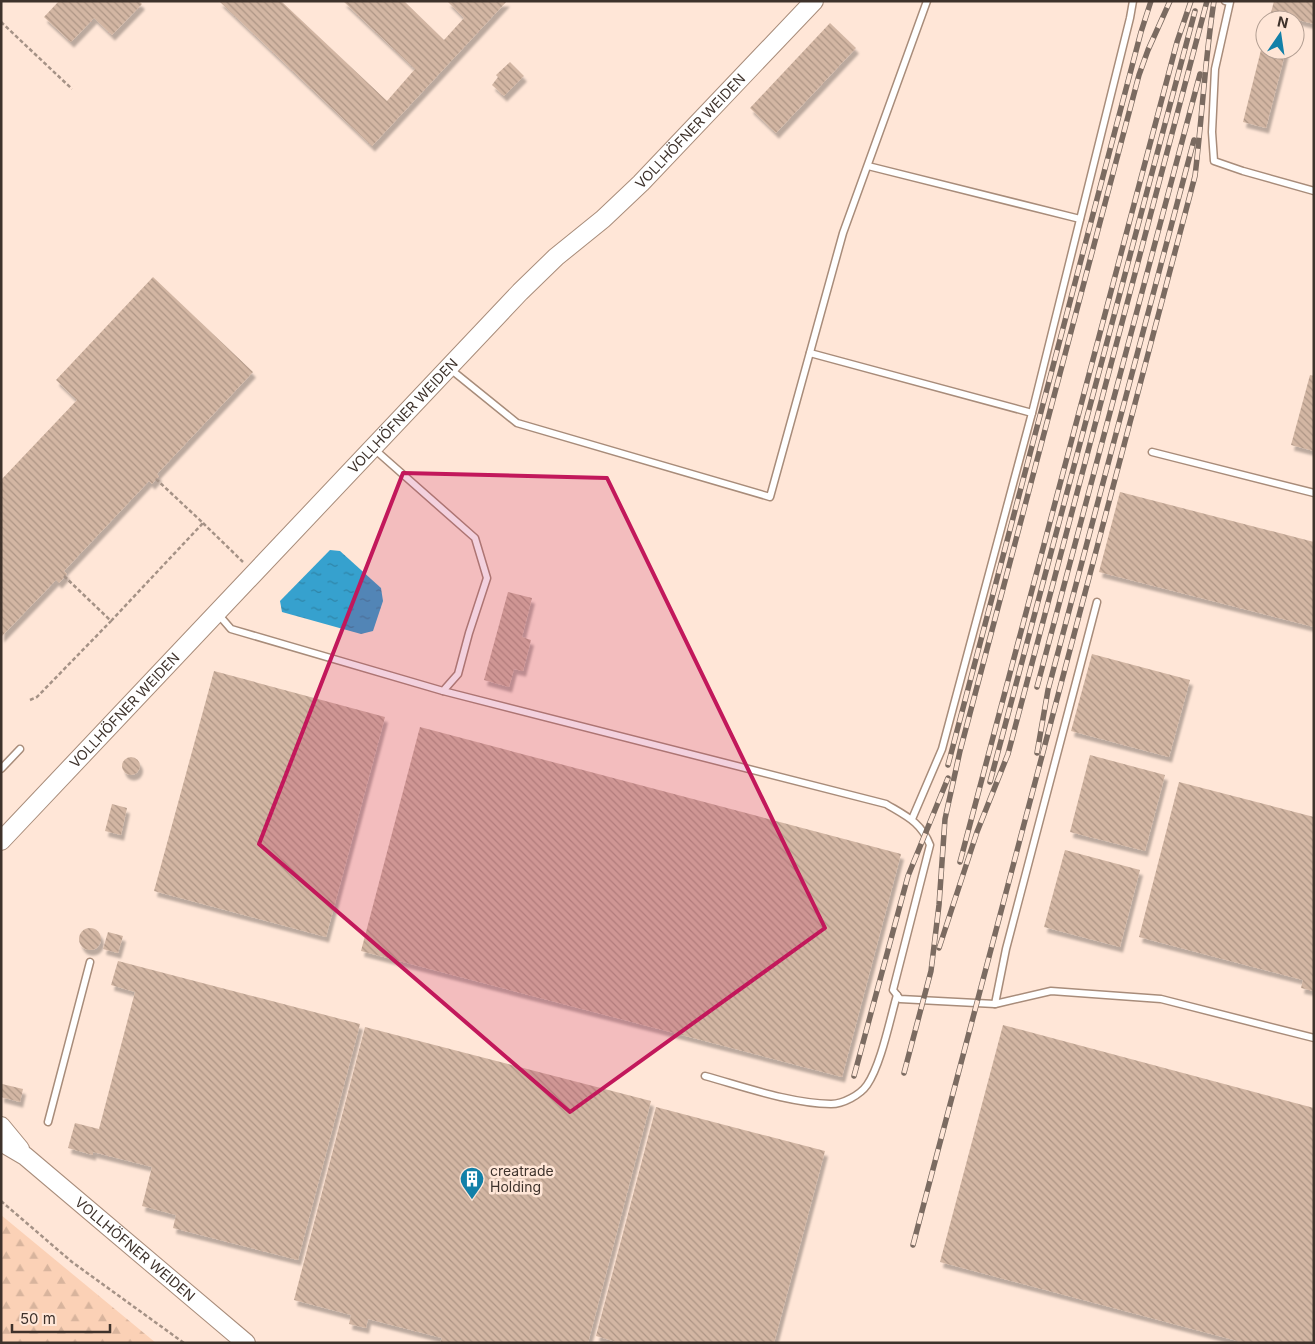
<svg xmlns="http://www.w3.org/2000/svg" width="1315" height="1344" font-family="Inter,sans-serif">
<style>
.forest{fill:url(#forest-firs)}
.water{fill:url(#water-ripples)}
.building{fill:url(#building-back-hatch);filter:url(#shadow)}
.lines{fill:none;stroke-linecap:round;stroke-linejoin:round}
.lane-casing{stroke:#a88c7a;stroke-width:9}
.secondary-casing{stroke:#a88c7a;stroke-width:20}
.path{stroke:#a59286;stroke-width:2.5;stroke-dasharray:4 2.5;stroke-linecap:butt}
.lane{stroke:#fff;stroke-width:6}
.secondary{stroke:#fff;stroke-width:18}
.rail-casing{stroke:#7b6b61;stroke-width:5.5}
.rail{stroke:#ffe6d7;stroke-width:4;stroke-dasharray:11;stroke-linecap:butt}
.marked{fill:#c2185b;fill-opacity:0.2;stroke:#c2185b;stroke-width:4;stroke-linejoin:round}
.labels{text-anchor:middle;stroke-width:5;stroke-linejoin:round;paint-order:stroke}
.street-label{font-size:14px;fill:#3e322b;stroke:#ffe6d7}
.poi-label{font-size:14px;fill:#3e322b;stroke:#ffe6d7;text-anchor:start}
</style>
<defs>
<pattern id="forest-firs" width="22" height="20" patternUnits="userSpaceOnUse" patternTransform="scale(1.25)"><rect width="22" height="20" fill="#fbd1b6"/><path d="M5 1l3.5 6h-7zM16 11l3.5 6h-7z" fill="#d8b49d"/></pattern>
<pattern id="water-ripples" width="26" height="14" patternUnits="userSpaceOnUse" patternTransform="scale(1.25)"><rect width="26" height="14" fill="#36a1ce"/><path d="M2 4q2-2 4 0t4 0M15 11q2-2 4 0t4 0" fill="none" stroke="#2f84a7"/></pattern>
<pattern id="building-back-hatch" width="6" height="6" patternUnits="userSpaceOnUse" patternTransform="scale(1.25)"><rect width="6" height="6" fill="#d3b6a3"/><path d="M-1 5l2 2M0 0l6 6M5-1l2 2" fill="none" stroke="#ad9585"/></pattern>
<filter id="shadow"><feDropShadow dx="3" dy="5.5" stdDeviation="1" flood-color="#0004"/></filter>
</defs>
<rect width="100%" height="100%" fill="#ffe6d7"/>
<polygon class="forest" points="1,1215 156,1343 1,1343"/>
<polygon class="water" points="330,550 340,551 381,588 383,601 373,631 361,634 282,612 280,601"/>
<g class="building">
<polygon points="59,1 139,1 142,4 112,35 94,18 71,42 44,17"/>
<polygon points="219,1 281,1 387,101 415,69 343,1 404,1 444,40 464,18 447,1 507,1 372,146"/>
<polygon points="1274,1 1314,1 1314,24 1294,19 1269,20"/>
<polygon points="830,23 856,48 776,133 750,108"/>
<polygon points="1264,38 1265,50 1286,50 1266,128 1243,122"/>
<polygon points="510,62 524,76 504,96 492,85 498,77 496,75"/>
<polygon points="153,277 253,372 157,474 159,476 152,484 149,481 64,571 67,574 59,583 56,580 1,637 1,480 77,400 56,380"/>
<polygon points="1310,375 1314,376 1314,451 1291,445"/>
<polygon points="1120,492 1314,542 1314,627 1099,572"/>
<polygon points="508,592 532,598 522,637 531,640 523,671 514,669 509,687 484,680"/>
<polygon points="1092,654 1190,680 1169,757 1071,731"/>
<polygon points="214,671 385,717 326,937 154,891"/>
<polygon points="420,727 901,854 842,1077 361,951"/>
<polygon points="1090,755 1165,775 1145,851 1070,832"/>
<circle cx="131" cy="766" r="9"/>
<polygon points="1179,782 1314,817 1314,991 1301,988 1303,980 1139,937"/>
<polygon points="112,804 127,808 121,835 105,831"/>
<polygon points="1065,850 1140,870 1120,947 1044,927"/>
<circle cx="90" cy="939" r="11"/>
<polygon points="108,932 123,936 118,953 103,949"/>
<polygon points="118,961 360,1024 298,1260 173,1228 176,1215 142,1206 152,1167 93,1152 93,1155 68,1148 75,1123 99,1129 135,992 111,985"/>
<polygon points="1003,1025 1314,1108 1314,1343 1245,1343 940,1262"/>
<polygon points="365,1027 651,1101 588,1343 440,1343 442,1338 368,1319 366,1328 349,1324 351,1315 294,1300"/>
<polygon points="2,1084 23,1089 20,1102 1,1097"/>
<polygon points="656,1107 825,1151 774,1343 620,1343 596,1336"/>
</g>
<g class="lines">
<defs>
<g id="lane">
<polyline points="1225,1 1230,2 1215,69 1212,132 1214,161 1243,171 1314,191"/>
<polyline points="868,166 1080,219"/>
<polyline points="810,353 1032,413 942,749 912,819"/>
<polyline points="449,368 517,423 770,497 843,233 927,1"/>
<polyline points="1032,413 1130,18 1133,1"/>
<polyline points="1152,452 1314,493"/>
<polyline points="218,614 231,629 443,691 458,674 469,633 487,578 475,538 373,448"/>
<path d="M443,691L886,804C906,816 921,822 930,845L893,990L900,999L995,1004L1051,991L1161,999L1314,1038"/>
<polyline points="1,769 20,749"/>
<polyline points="995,1004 1006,949 1097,602"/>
<path d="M705,1076C745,1087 789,1103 831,1104C843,1104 860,1095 867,1085C881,1065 890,1019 897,995"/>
<polyline points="48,1122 90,962"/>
</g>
<g id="secondary">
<path id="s1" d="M1,841L520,292L556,257L603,219L641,183L814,1"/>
<polyline points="1,1126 20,1149"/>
<path id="s2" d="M1,1142L25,1156L246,1343"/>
</g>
</defs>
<use href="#lane" class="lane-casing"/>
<use href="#secondary" class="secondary-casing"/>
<g class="path">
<polyline points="1,22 72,89"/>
<polyline points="203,523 243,562"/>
<polyline points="64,576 111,621 203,523 156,479"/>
<polyline points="30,700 37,697 111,621"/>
<polyline points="1,1201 72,1262 184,1343"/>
</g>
<use href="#lane" class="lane"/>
<use href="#secondary" class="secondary"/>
<defs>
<g id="rail">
<polyline points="1037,687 1200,74"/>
<polyline points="1037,753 1048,690 1194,140"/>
<polyline points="948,765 1141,32 1151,1"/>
<polyline points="990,782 1195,11"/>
<polyline points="960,862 1177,42 1191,1"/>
<polyline points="939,948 977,832 1008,754 1207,1"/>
<polyline points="904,1073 931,971 939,905 945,819 960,751 1139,75 1148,50 1170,1"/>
<polyline points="854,1076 908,876 948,778"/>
<path d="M913,1245L1195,176C1202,118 1205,59 1214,1"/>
</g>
</defs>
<use href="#rail" class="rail-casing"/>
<use href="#rail" class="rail"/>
</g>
<path class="marked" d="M403,473L607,478L825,928L570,1112L259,844Z"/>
<defs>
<symbol id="building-pin" viewBox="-11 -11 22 30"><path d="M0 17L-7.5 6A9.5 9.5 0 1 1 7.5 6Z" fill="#1280a8" stroke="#ffe6d7"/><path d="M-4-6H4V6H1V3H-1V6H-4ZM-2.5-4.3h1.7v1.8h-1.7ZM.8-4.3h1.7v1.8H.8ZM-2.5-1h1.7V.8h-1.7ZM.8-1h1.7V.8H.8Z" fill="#fff"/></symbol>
</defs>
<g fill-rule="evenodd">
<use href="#building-pin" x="458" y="1165" width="28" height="38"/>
</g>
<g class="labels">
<g class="street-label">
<text dy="5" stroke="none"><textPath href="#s1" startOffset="990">VOLLHÖFNER WEIDEN</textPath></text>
<text dy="5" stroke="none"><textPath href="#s1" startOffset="585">VOLLHÖFNER WEIDEN</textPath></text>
<text dy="5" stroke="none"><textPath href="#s1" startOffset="180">VOLLHÖFNER WEIDEN</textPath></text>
<text dy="5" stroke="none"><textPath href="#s2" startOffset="172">VOLLHÖFNER WEIDEN</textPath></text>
</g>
<g class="poi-label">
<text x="490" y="1176">creatrade<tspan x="490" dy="16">Holding</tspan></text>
</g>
</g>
<rect width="1315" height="1344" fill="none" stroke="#3e322b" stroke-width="5"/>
<g transform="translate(1280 35) rotate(13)"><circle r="24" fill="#ffe6d7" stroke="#b29e92"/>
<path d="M0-4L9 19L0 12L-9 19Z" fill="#1280a8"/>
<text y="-8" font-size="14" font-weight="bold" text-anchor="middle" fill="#3e322b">N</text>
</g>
<path d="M12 1324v8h98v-8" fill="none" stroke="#3e322b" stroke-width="2.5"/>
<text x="20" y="1324" font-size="15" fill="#3e322b" stroke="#ffe6d7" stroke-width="4" paint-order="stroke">50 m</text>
</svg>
